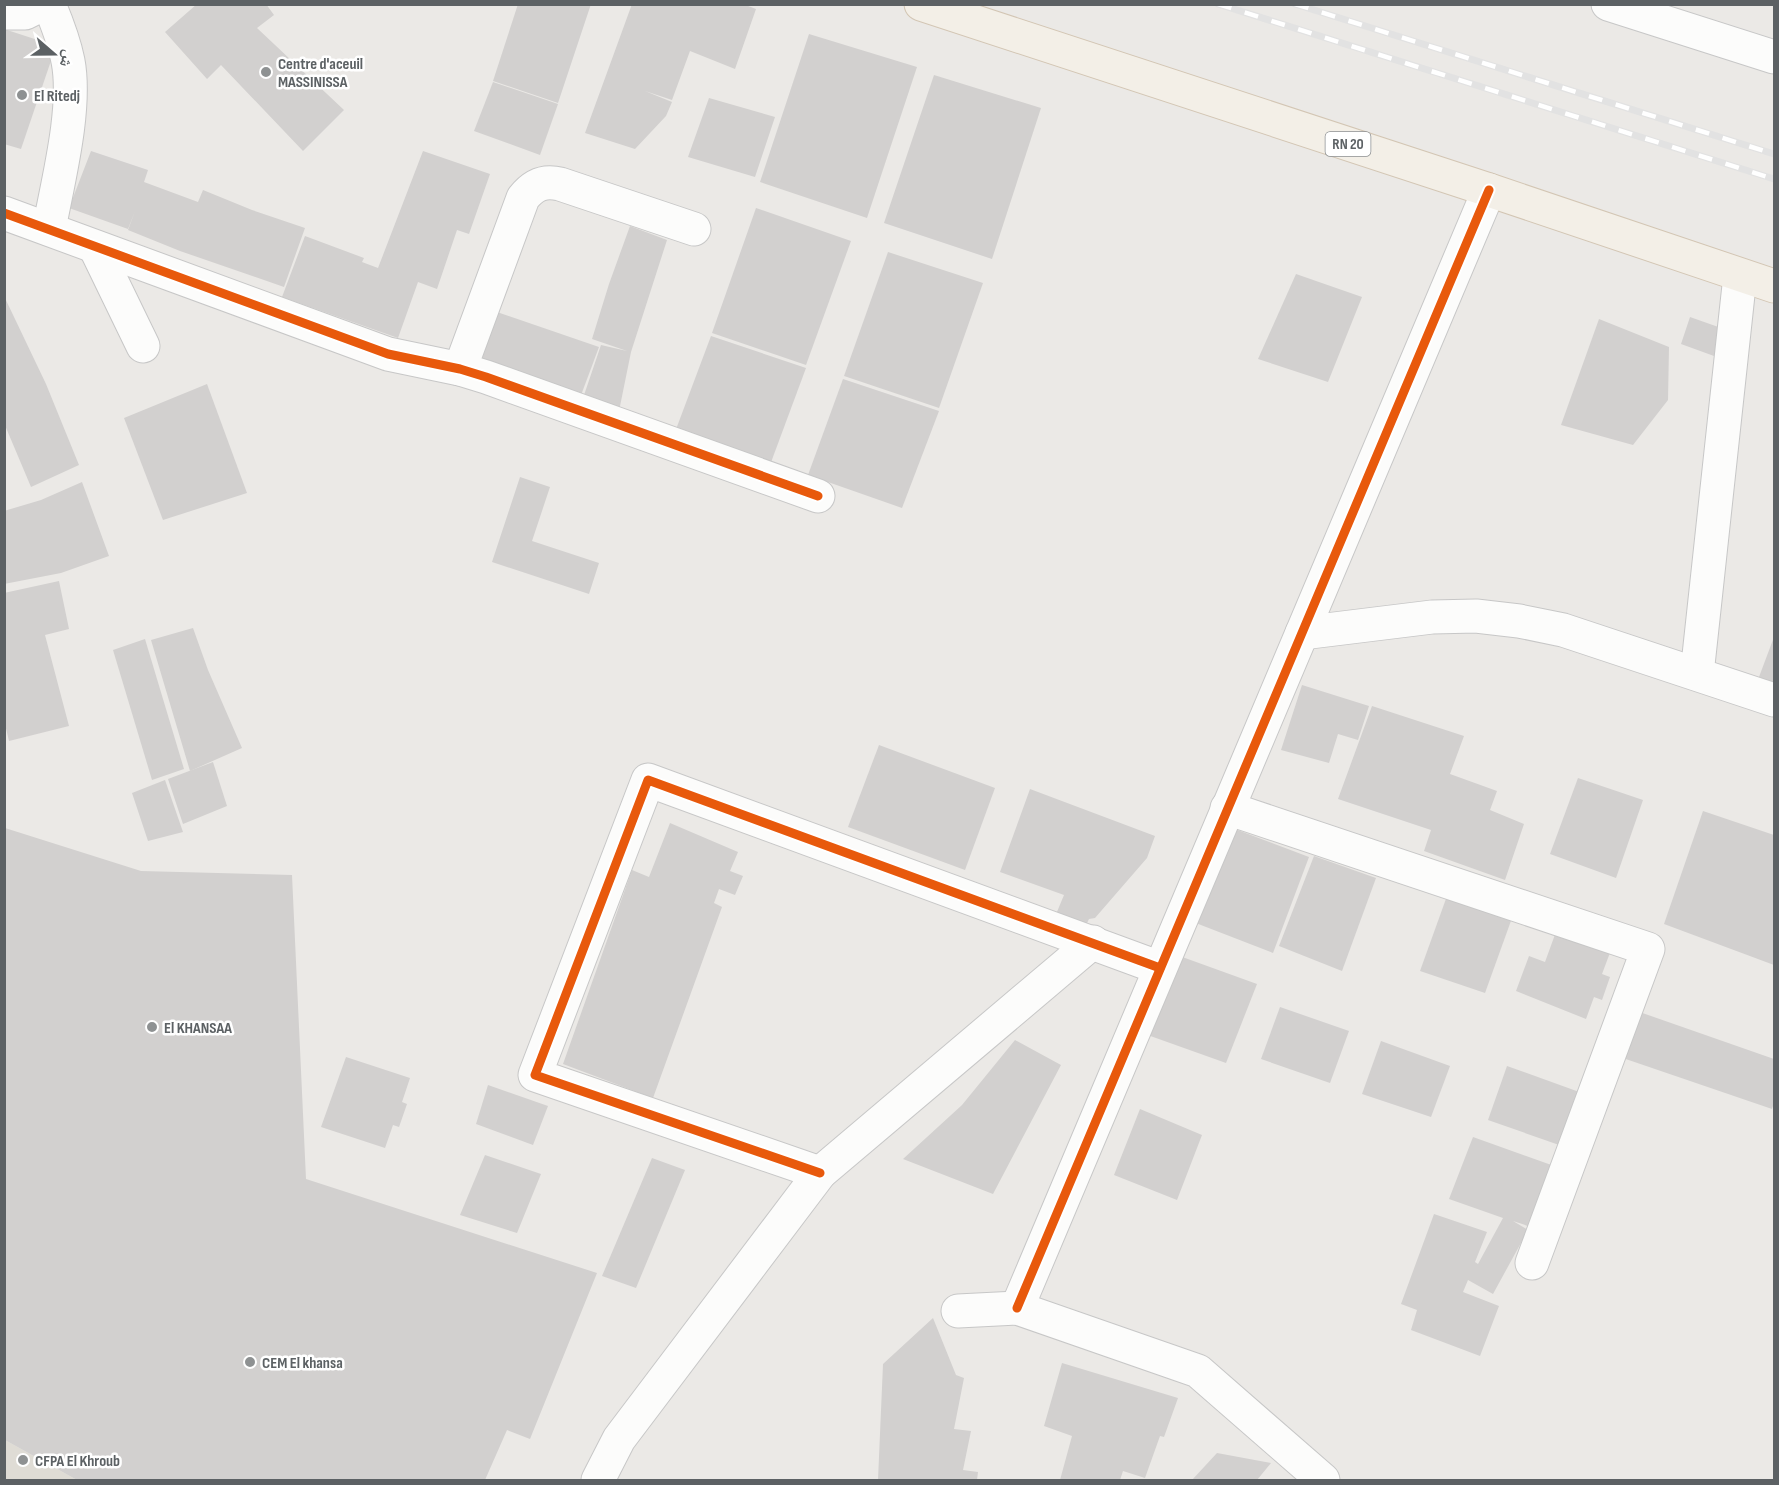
<svg xmlns="http://www.w3.org/2000/svg" width="1779" height="1485" font-family="'Sofia Sans Condensed','Noto Naskh Arabic',sans-serif">
<style>
.education{fill:#dfdcd5}
.building{fill:#d2d0cf}
.lines{fill:none;stroke-linecap:round;stroke-linejoin:round}
.minor-casing{stroke:#c7c7c7;stroke-width:35}
.major-casing{stroke:#d3c6b4;stroke-width:35}
.minor{stroke:#fcfcfb;stroke-width:33}
.major{stroke:#f3efe7;stroke-width:33}
.rail-casing{stroke:#e2e2e2;stroke-width:7}
.rail{stroke:#fff;stroke-width:4.5;stroke-dasharray:14;stroke-linecap:butt}
.cycleway-casing{stroke:#fff;stroke-width:13}
.cycleway{stroke:#e8590c;stroke-width:9}
.poi-dot{fill:#8e9192;stroke:#fff;stroke-width:2}
.labels{text-anchor:middle;stroke-width:5;stroke-linejoin:round;paint-order:stroke}
.shield{fill:#fff;stroke:#8d9092;stroke-width:1.5}
.shield-label{font-size:15px;font-weight:bold;fill:#5c6164}
.poi-label{font-size:16px;font-weight:bold;fill:#5c6164;stroke:#fff;text-anchor:start}
</style>
<rect width="100%" height="100%" fill="#ebe9e6"/>
<polygon class="education" points="4,1440 5,1440 77,1480 5,1480"/>
<g class="building">
<polygon points="197,4 266,4 274,15 257,28 344,110 303,151 221,65 207,79 165,32"/>
<polygon points="518,4 591,4 558,103 493,81"/>
<polygon points="632,4 743,4 756,9 735,69 690,51 672,100 645,91 672,102 666,116 635,149 585,133"/>
<polygon points="4,29 56,46 21,149 4,144"/>
<polygon points="809,34 917,67 867,218 760,182"/>
<polygon points="934,75 1041,108 992,259 884,223"/>
<polygon points="493,82 558,104 540,155 474,131"/>
<polygon points="709,98 775,117 755,177 688,157"/>
<polygon points="91,151 148,170 144,182 198,202 203,190 252,210 305,228 284,287 180,251 128,230 135,211 128,229 69,208"/>
<polygon points="423,151 490,174 469,234 457,230 437,289 418,282 398,338 282,297 305,236 364,258 362,262 378,268"/>
<polygon points="756,208 851,241 806,365 712,333"/>
<polygon points="630,226 667,240 631,352 618,416 581,404 601,345 627,351 592,339 609,284"/>
<polygon points="888,252 983,283 939,408 844,376"/>
<polygon points="1296,274 1362,297 1328,382 1258,359"/>
<polygon points="4,296 46,384 79,465 31,487 4,423"/>
<polygon points="497,312 599,347 577,406 477,371"/>
<polygon points="1690,317 1724,329 1714,356 1681,344"/>
<polygon points="1599,319 1669,347 1668,400 1633,445 1561,425"/>
<polygon points="711,336 806,368 770,465 675,432"/>
<polygon points="843,379 939,411 902,508 808,475"/>
<polygon points="207,384 247,493 163,520 124,418"/>
<polygon points="520,477 550,487 532,541 599,563 589,594 492,562"/>
<polygon points="82,482 109,556 61,573 4,584 4,511 41,500"/>
<polygon points="59,581 69,629 45,635 69,726 9,741 4,720 4,593"/>
<polygon points="193,628 208,670 242,748 190,771 151,640"/>
<polygon points="1774,637 1774,683 1759,677"/>
<polygon points="145,639 184,769 152,780 113,650"/>
<polygon points="1302,685 1369,706 1358,740 1338,734 1329,763 1281,750"/>
<polygon points="1372,706 1464,736 1450,774 1497,791 1490,810 1524,824 1505,880 1424,851 1431,830 1338,799"/>
<polygon points="879,745 995,788 965,870 848,827"/>
<polygon points="213,762 227,806 183,824 168,779"/>
<polygon points="1578,778 1643,800 1616,878 1550,854"/>
<polygon points="165,780 183,832 148,841 132,793"/>
<polygon points="1030,789 1155,836 1147,858 1095,918 1089,919 1084,929 1054,919 1064,895 1000,872"/>
<polygon points="1703,811 1774,835 1774,965 1664,924"/>
<polygon points="670,823 738,852 730,871 743,876 735,895 719,889 714,903 722,907 653,1098 563,1064 632,870 649,877"/>
<polygon points="1227,826 1309,857 1273,953 1188,920"/>
<polygon points="5,828 141,871 292,875 306,1179 597,1273 530,1439 507,1430 485,1480 77,1480 5,1440"/>
<polygon points="1314,856 1376,878 1342,971 1279,946"/>
<polygon points="1447,896 1512,918 1485,993 1420,971"/>
<polygon points="1557,929 1611,950 1602,974 1610,977 1602,1000 1594,997 1586,1019 1516,991 1529,956 1545,962"/>
<polygon points="1174,954 1257,984 1226,1063 1142,1033"/>
<polygon points="1280,1007 1349,1031 1330,1083 1261,1059"/>
<polygon points="1631,1009 1774,1059 1774,1103 1772,1109 1614,1055"/>
<polygon points="1015,1040 1061,1065 993,1194 903,1159 962,1105"/>
<polygon points="1381,1041 1450,1066 1431,1117 1362,1094"/>
<polygon points="346,1057 410,1078 402,1102 407,1104 399,1127 393,1125 385,1148 321,1127"/>
<polygon points="1507,1066 1582,1093 1562,1146 1488,1120"/>
<polygon points="488,1085 548,1106 533,1145 476,1124"/>
<polygon points="1140,1109 1202,1135 1177,1200 1114,1175"/>
<polygon points="1473,1137 1557,1167 1534,1228 1513,1221 1528,1230 1493,1294 1468,1280 1463,1292 1499,1306 1480,1356 1411,1330 1417,1310 1401,1304 1434,1214 1487,1232 1475,1262 1478,1264 1503,1218 1449,1199"/>
<polygon points="485,1155 541,1174 517,1233 460,1215"/>
<polygon points="652,1158 685,1170 636,1288 602,1276"/>
<polygon points="933,1318 956,1375 964,1378 954,1429 971,1431 963,1470 978,1472 977,1480 878,1480 883,1364"/>
<polygon points="1062,1363 1178,1398 1164,1437 1160,1436 1145,1478 1123,1471 1120,1480 1060,1480 1072,1436 1044,1426"/>
<polygon points="1217,1453 1271,1463 1257,1480 1192,1480"/>
</g>
<g class="lines">
<defs>
<g id="minor">
<path d="M49,4C57,23 64,41 68,61C77,108 58,181 49,229"/>
<polyline points="1608,4 1774,57"/>
<polyline points="4,13 25,13 43,4"/>
<polyline points="4,213 388,354 460,369 486,377 818,496"/>
<polyline points="95,247 143,346"/>
<path d="M460,369L523,198C533,185 544,180 560,184L694,229"/>
<polyline points="1302,633 1432,617 1476,616 1519,621 1563,630 1774,700"/>
<polyline points="1697,674 1740,276"/>
<polyline points="1227,808 1648,949 1532,1263"/>
<polyline points="820,1173 535,1075 648,780 1160,968"/>
<polyline points="1017,1308 1489,190"/>
<polyline points="958,1311 1017,1308 1198,1371 1323,1480"/>
<polyline points="598,1480 619,1439 820,1173 1093,942"/>
</g>
<polyline id="major" points="921,4 1489,190 1774,286"/>
</defs>
<use href="#minor" class="minor-casing"/>
<use href="#major" class="major-casing"/>
<use href="#minor" class="minor"/>
<use href="#major" class="major"/>
<defs>
<g id="rail">
<polyline points="1218,4 1774,179"/>
<polyline points="1295,4 1774,154"/>
</g>
</defs>
<use href="#rail" class="rail-casing"/>
<use href="#rail" class="rail"/>
<defs>
<g id="cycleway">
<polyline points="4,213 388,354 460,369 486,377 818,496"/>
<polyline points="820,1173 535,1075 648,780 1160,968"/>
<polyline points="1017,1308 1489,190"/>
</g>
</defs>
<use href="#cycleway" class="cycleway-casing"/>
<use href="#cycleway" class="cycleway"/>
</g>
<g class="poi-dot">
<circle cx="266" cy="72" r="6"/>
<circle cx="22" cy="95" r="6"/>
<circle cx="152" cy="1027" r="6"/>
<circle cx="250" cy="1362" r="6"/>
<circle cx="23" cy="1460" r="6"/>
</g>
<g class="labels">
<rect class="shield" x="1325.5" y="132" width="45" height="24" rx="4.5"/>
<g class="shield-label">
<text x="1348" y="149">RN 20</text>
</g>
<g class="poi-label">
<text x="278" y="69">Centre d'aceuil<tspan x="278" dy="18">MASSINISSA</tspan></text>
<text x="34" y="101">El Ritedj</text>
<text x="164" y="1033">El KHANSAA</text>
<text x="262" y="1368">CEM El khansa</text>
<text x="35" y="1466">CFPA El Khroub</text>
</g>
</g>
<rect width="1779" height="1485" fill="none" stroke="#5c6164" stroke-width="12"/>
<g transform="translate(54 54) rotate(110)" stroke="#ffffff" stroke-width="4.5" paint-order="stroke">
<path d="M0-4.5L10 22L0 15L-10 22Z" fill="#5c6164"/>
<text y="-9" font-size="16" font-weight="bold" text-anchor="middle" fill="#5c6164">ش</text>
</g>
</svg>
